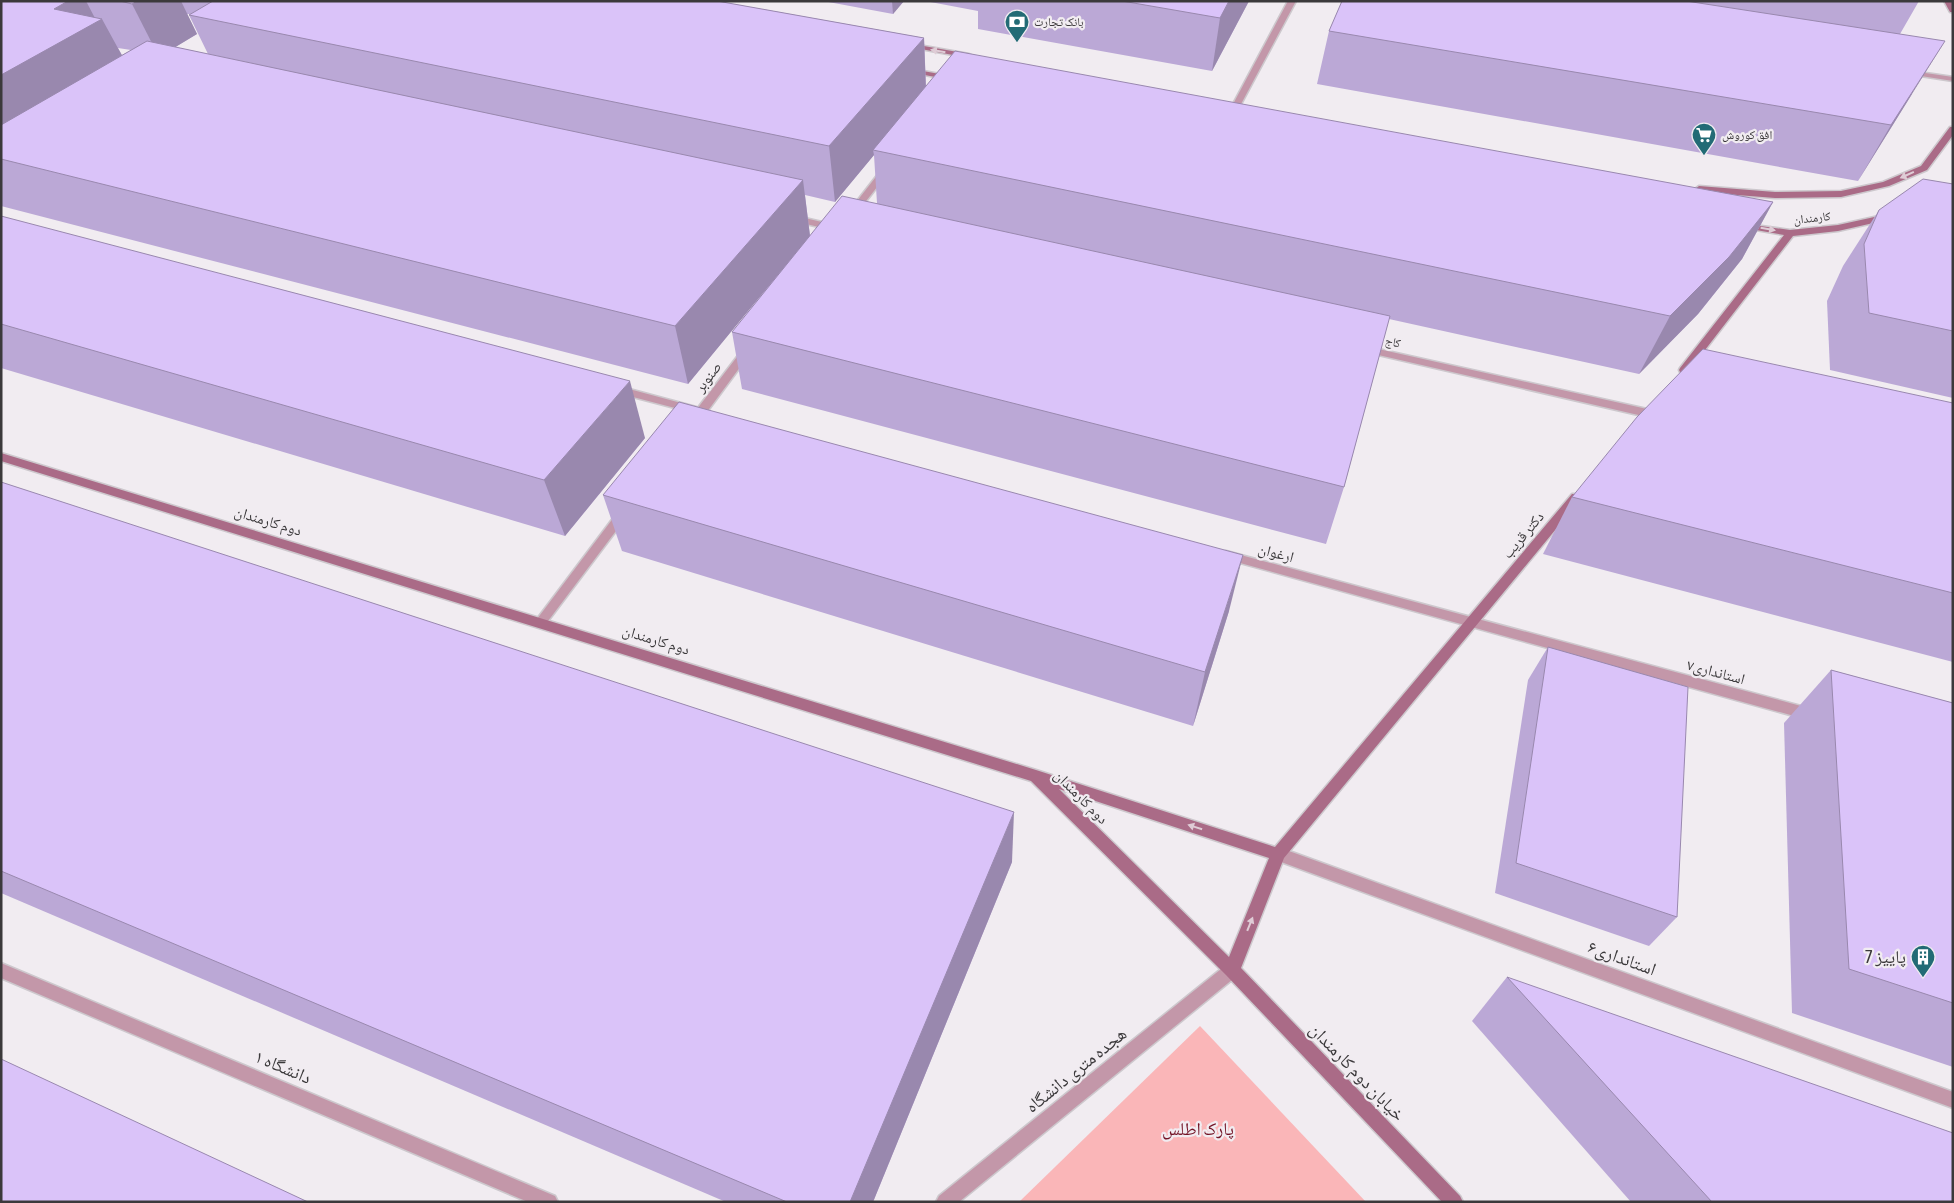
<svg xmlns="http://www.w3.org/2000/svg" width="1954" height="1203" font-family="'Asap Condensed','Noto Naskh Arabic',sans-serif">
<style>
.green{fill:#fab6b8}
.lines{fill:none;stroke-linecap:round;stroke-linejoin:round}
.street-casing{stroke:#cdc8cd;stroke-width:3}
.secondary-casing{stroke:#cdc8cd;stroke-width:3}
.street{fill:#c397a9;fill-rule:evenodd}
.secondary{fill:#aa6b87;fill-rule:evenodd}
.wall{fill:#bba8d6;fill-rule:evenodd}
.shaded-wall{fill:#9988ae}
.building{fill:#dac3f9;stroke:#9988ae}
.oneway{fill:#dfccd6}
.labels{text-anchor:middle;stroke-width:4.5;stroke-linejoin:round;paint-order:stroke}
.far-poi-label{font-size:12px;fill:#3b393b;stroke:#f1ecf1;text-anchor:start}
.far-street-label{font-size:12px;fill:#3b393b;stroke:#f1ecf1}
.street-label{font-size:15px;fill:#3b393b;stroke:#f1ecf1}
.near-poi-label{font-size:18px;fill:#3b393b;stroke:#f1ecf1;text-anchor:end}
.near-street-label{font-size:18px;fill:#3b393b;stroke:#f1ecf1}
.near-park-label{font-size:18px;fill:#731527;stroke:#f1ecf1}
</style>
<rect width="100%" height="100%" fill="#f1ecf1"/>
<polygon class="green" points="1200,1026 1366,1202 1019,1202"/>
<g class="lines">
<defs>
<g id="street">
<polygon points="1288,1 1296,1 1240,106 1233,108 1232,106"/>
<polygon points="1905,70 1953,77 1953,81 1908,74 1905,74"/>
<polygon points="885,168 888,169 888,173 856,214 850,214 850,210 882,169"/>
<polygon points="792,215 839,226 841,228 836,231 789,220 787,218"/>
<polygon points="1365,346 1647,409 1652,413 1647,417 1361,351 1360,349"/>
<polygon points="747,348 752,351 698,424 690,424 689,421 694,413 614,392 613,390 618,386 696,407 697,409 743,349"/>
<polygon points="624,508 630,512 628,515 545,625 537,625 535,622 537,619 620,509"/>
<polygon points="1226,551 1812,709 1817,711 1819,715 1817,719 1812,721 1222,558 1220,555 1222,552"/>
<polygon points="1278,847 1953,1092 1953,1108 1273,859 1271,854 1273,849"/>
<polygon points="1,963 555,1196 558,1202 528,1202 1,978"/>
<polygon points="1232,963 1238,965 1240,970 1238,975 959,1202 936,1202 939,1196 1226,965"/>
</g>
<g id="secondary">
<polygon points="1944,1 1952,1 1953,12 1950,12"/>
<polygon points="907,43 969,54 973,56 969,58 910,47 907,47"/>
<polygon points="906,68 951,76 955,78 951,80 909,72 905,70"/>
<polygon points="1950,127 1953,127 1953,135 1927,170 1889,186 1841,197 1775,198 1699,192 1695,189 1699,186 1775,192 1841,191 1883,182 1921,166"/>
<polygon points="1888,214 1891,215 1891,219 1838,231 1793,236 1688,372 1680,372 1679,370 1680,368 1784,235 1739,227 1739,223 1790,230 1838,225"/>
<path d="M1,453L1036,770L1275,847L1572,494H1580L1582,497L1580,500L1284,858L1241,968L1460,1196L1463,1202H1442L1226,975L1031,781L1,461ZM1059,789L1269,858L1229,957Z"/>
</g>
</defs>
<use href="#street" class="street-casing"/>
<use href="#secondary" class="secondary-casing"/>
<use href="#street" class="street"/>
<use href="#secondary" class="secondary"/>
</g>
<g class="wall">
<path d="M1,1H717L924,38L926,86L1773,202L1742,259L1698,314L1639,374L1389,319L1344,487L1326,544L742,389L732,332L783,268L688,384L1,206ZM187,14H190L189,15L208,54L175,47L197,34ZM118,48L131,50L122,55ZM874,155L877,203L810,236L805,195L835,202Z"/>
<polygon points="823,1 904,1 893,14"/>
<polygon points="925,1 1249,1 1212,71 978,29 978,11"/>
<polygon points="1342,1 1919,1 1900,34 1912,94 1858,181 1317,84 1329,31"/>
<polygon points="1953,184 1953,398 1830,370 1827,301 1843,266 1879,210"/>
<polygon points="1,216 645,438 565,536 1,368"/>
<polygon points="1953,403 1953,662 1543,554 1572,497"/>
<polygon points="1,482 1012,862 873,1202 726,1202 1,893"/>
<polygon points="603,495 1229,611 1193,726 622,551"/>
<polygon points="1548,647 1677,917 1649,946 1495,893 1528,680"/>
<polygon points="1831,670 1953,703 1953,1067 1792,1013 1784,723"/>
<polygon points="1507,977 1953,1202 1631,1202 1472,1021"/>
</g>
<g class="shaded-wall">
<polygon points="68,1 86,1 97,22 102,19 131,72 1,149 1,75 54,9"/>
<polygon points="137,1 181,1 197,34 159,57 132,4"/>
<polygon points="892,1 904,1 893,14"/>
<polygon points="1229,1 1249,1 1212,71 1220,18"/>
<polygon points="924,38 926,92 873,150 874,155 835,202 829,146"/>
<polygon points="1945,41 1912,94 1858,181 1891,125"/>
<polygon points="803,180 810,236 688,384 675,326"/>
<polygon points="1773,202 1742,259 1698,314 1639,374 1670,316"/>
<polygon points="630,381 645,438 565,536 544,480"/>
<polygon points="1243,555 1229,611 1193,726 1205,672"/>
<polygon points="1014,812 1012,862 873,1202 850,1202"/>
</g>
<g class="building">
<polygon points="1,1 68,1 54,9 102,19 1,75"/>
<polygon points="120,1 137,1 132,4"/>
<polygon points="213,1 717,1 924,38 829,146 189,15"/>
<polygon points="1122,1 1229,1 1220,18"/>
<polygon points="1342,1 1686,1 1945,41 1891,125 1329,31"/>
<polygon points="147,41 803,180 675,326 1,159 1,125"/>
<polygon points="955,51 1773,202 1729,257 1670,316 873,150"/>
<polygon points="1923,179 1953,184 1953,331 1869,313 1864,244 1879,210"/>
<polygon points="842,196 1390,316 1344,487 732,332"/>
<polygon points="1,216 630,381 544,480 1,324"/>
<polygon points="1703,349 1953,403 1953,593 1572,497 1637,417"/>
<polygon points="679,402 1243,555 1205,672 603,495"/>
<polygon points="1,482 1014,812 850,1202 787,1202 1,871"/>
<polygon points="1548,647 1688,687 1677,917 1516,863"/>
<polygon points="1831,670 1953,703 1953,1003 1849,969"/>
<polygon points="1507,977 1953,1133 1953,1202 1712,1202"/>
<polygon points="1,1059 308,1202 1,1202"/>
</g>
<defs><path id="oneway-solid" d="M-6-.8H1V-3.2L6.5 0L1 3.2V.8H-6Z" transform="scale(1.25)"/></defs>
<g class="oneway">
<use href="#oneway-solid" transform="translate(938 51) rotate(-170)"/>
<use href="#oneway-solid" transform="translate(1907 175) rotate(156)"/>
<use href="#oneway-solid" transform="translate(1768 229) rotate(10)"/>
<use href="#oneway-solid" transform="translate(1195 827) rotate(-162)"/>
<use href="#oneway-solid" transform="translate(1250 924) rotate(-68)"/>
</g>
<defs>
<symbol id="bank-pin" viewBox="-11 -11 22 30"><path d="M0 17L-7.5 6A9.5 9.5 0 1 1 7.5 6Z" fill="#226b75" stroke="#f1ecf1"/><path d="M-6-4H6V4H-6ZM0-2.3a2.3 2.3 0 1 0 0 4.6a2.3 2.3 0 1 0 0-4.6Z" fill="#fff"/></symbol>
<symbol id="supermarket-pin" viewBox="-11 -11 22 30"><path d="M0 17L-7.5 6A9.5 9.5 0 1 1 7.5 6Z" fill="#226b75" stroke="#f1ecf1"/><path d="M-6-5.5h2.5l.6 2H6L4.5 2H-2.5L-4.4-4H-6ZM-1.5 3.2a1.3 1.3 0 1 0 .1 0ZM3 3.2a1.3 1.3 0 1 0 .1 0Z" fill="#fff"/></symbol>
<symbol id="building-pin" viewBox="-11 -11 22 30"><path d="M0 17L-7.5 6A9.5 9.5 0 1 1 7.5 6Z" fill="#226b75" stroke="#f1ecf1"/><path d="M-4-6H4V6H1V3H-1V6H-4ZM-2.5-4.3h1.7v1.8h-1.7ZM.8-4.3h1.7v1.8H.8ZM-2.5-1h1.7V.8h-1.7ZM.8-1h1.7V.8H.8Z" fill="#fff"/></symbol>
</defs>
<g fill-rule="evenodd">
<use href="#bank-pin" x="1003" y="8" width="28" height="38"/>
<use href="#supermarket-pin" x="1690" y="121" width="28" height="38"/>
<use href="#building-pin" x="1909" y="943" width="28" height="38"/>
</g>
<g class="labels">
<g class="far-poi-label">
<text x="1034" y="26">بانک تجارت</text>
<text x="1722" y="139">افق کوروش</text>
</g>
<g class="far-street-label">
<text transform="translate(1812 218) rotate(-6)" y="4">کارمندان</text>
<text transform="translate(1393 342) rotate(13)" y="4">کاج</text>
</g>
<g class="street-label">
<text transform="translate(708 377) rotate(-53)" y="5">صنوبر</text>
<text transform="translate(268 521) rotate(17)" y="5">دوم کارمندان</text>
<text transform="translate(1523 535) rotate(-50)" y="5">دکتر قریب</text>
<text transform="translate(1276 553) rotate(15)" y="5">ارغوان</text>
<text transform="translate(656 640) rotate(17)" y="5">دوم کارمندان</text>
<text transform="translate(1716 672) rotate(15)" y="5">استانداری۷</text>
<text transform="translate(1081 797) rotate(45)" y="5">دوم کارمندان</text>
</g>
<g class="near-poi-label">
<text x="1906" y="963">پاییز 7</text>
</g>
<g class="near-street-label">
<text transform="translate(1622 958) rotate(20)" y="6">استانداری۶</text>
<text transform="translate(283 1067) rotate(23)" y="6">دانشگاه ۱</text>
<text transform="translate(1076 1070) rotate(-39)" y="6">هجده متری دانشگاه</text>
<text transform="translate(1357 1072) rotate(46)" y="6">خیابان دوم کارمندان</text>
</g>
<g class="near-park-label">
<text x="1198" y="1135">پارک اطلس</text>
</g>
</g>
<rect width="1954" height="1203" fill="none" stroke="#3b393b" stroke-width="5"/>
</svg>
